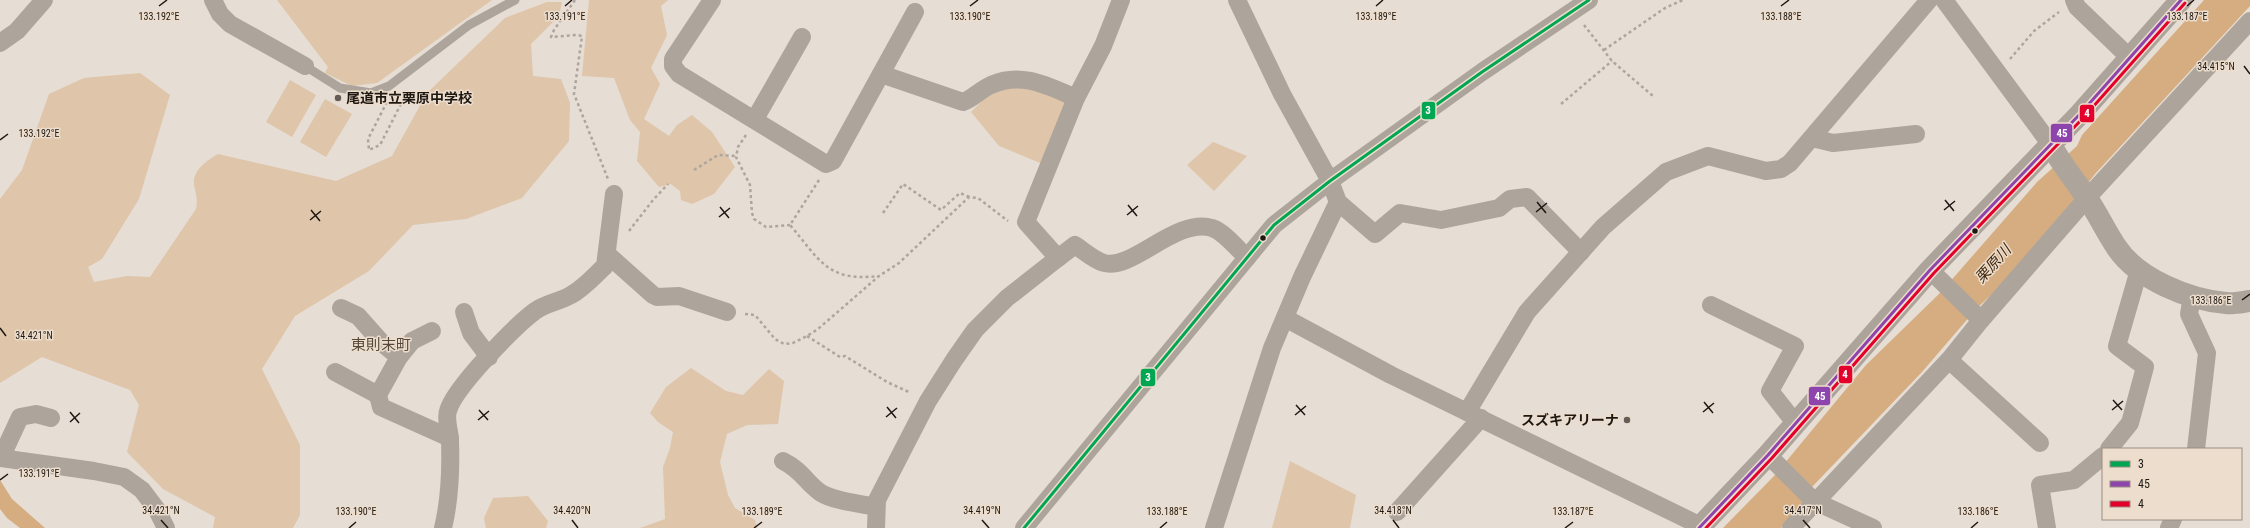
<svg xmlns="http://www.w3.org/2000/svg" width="2250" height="528" font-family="'Roboto Condensed','Noto Sans JP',sans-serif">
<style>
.green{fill:#dfc5a9}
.water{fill:#d6ad81}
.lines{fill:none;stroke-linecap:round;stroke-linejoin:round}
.path{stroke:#aea69e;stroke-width:2.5;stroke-dasharray:3 3;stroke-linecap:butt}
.service{stroke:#ada59c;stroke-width:9}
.minor{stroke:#ada59c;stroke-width:18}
.tertiary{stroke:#ada59c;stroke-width:22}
.trunk{stroke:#aca49b;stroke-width:22}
.bus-1-casing{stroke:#edddcd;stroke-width:6}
.bus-2-casing{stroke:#edddcd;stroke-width:6}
.bus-3-casing{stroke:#edddcd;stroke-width:6}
.bus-1{stroke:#00a651;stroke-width:3}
.bus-2{stroke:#8e44ad;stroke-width:3}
.bus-3{stroke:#e4002b;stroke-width:3}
.ticks{fill:none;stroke:#1e1813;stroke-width:1.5}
.poi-dot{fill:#645d57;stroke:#edddcd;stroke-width:1.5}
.bus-dot{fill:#1e1813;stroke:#edddcd;stroke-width:1.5}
.labels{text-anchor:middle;stroke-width:3;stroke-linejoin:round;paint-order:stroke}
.poi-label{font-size:14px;font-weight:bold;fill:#1e1813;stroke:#edddcd;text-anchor:start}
.water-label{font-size:15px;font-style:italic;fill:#40290e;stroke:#edddcd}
.neighbourhood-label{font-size:15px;fill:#55483a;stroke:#edddcd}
.ticks-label{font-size:10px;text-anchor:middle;fill:#1e1813;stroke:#edddcd;stroke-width:3;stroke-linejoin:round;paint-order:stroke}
.line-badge{stroke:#edddcd;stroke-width:1.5}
.badge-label{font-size:11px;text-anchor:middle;font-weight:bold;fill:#fff}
</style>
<rect width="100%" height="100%" fill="#e6ddd4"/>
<g class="green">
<polygon points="277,0 492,0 377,83 352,86 325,73 328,67"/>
<polygon points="589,0 668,0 661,6 667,35 651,68 660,84 644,119 669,136 677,125 692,115 712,132 735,167 714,194 692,204 681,200 680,191 671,184 659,187 637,161 640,132 630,120 614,78 582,76"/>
<path d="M547,2H562L559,16L531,44L533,76L561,79L570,103L569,141L522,198L466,219L413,225L369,271L295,316L262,369L300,445V515L293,528H213L215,517L163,489L127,452L139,405L130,390L42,357L0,383V199L22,170L49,94L84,78L140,73L170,95L139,199L102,259L88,267L94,282L127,276L150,277L196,209C198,199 196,194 194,185C192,170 208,160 218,154L336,181L392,156L427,93L505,18Z"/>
<polygon points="290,80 316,95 292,137 266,122"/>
<polygon points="1010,86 1039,90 1067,102 1045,165 999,146 971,112 989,94"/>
<polygon points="325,99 352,114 326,157 300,142"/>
<polygon points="1213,142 1247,156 1214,191 1187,165"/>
<polygon points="691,368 726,391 743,395 769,369 784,381 778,424 747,425 727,434 720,462 728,495 735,508 755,520 757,528 640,528 665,519 663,467 670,448 673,432 658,422 650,413 666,387"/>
<polygon points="1290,461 1356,495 1350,528 1272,528"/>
<polygon points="528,496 548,521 546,528 486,528 484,518 493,498"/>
</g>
<g class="water">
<polygon points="2204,0 2250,0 2250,6 2095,174 2063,215 2003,284 1977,308 1922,372 1812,487 1803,503 1781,528 1723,528 1774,476 1866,365 1941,292 2037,182 2077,146 2082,135"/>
<polygon points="0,480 12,499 45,528 20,528 7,518 0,509"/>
</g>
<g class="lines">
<g class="path">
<polyline points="575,0 554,30 551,37 577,35 582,36 574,94 608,179"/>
<polyline points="1584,25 1612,61 1653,96"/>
<polyline points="1604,50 1665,8 1683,0"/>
<polyline points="2010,59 2034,31 2059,12"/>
<polyline points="387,102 368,139 369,150 380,145 404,98 403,91"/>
<polyline points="1561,104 1612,61"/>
<polyline points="746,135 738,147 736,157 750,185 752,213 754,219 766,227 790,225"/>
<polyline points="694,170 718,155 736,156"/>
<path d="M819,180L790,225C820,260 827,282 878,276"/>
<polyline points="883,213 903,184 941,210 960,193 969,197"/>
<polyline points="629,231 653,200 668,184"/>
<polyline points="745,314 755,315 775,339 784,344 793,343 807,336 818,329 879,276 899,263 969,197 978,198 1008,221"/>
<polyline points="807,336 840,357 845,356 887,382 911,393"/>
</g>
<polyline class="service" points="305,66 340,88 371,93 389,86 469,25 515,0"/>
<g class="minor">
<polyline points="213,0 220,14 230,24 305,66"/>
<polyline points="712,0 673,59 673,66 679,74 826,164 833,161 915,12"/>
<polyline points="1237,0 1282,94 1330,181 1338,202 1375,234 1400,213 1441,220 1499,208 1510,199 1527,197 1581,252"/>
<polyline points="1944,0 2051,145"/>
<polyline points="2074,0 2077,7 2129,57"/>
<polyline points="0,43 17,31 44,0"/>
<path d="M881,74L963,102C974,98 981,89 991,85C1021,71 1048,86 1076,98"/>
<polyline points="755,119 802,37"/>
<polyline points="1812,138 1833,143 1916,134"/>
<polyline points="607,254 653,295 657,297 679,296 727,312"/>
<path d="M1058,258L1075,245C1084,251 1094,260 1104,263C1132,271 1176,217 1212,228C1223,231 1239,250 1247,258"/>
<polyline points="1930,270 1981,320"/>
<polyline points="2192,296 2189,314 2207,353 2196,449"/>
<polyline points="1711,305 1795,346 1770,391 1796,424"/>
<polyline points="341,308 358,316 382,343 399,357 378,395 381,407 450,438"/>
<polyline points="464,312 471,333 489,357"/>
<polyline points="1285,318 1391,375 1701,526"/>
<polyline points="399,357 412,341 432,331"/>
<polyline points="1949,360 2040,443"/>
<polyline points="335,372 378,395"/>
<polyline points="1467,412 1527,312 1603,227 1666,172 1708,156 1766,171 1781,169 1790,163 1929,0"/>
<polyline points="2109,449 2130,423 2145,367 2117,346 2139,270"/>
<polyline points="1768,455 1814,501 1873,528"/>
<polyline points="0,458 94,471 124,477 142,490 157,510 166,528"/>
<polyline points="1,458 20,417 36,414 51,418"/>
<path d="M783,461C803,471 806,483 821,493C836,502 860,503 876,507"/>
<polyline points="1397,512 1481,418"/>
<path d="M443,528C450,499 451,470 450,441C450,431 445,420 448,411C454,388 515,326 535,311C546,303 559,302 571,295C584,288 594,276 605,266L614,194"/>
<polyline points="876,528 877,500 928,401 954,360 975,330 1007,298 1058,258 1026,222 1076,98 1103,46 1121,0"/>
<polyline points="1024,528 1274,225 1330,181 1482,72 1589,0"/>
<polyline points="1214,528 1272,348 1302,277 1338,202"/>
<polyline points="1791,528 1949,360 1981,320 2087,198 2250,21"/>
<polyline points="2047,528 2040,485 2074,480 2103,456"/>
<polyline points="2169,528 2173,519"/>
</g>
<path class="tertiary" d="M2051,145C2061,164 2075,180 2087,198C2098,214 2106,232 2117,248C2138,279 2189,300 2226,303C2233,304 2242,302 2250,301"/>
<polyline class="trunk" points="1699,528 1768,455 1930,270 2080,114 2181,0"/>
<defs>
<polyline id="bus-1" points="1024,528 1274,225 1330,181 1482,72 1589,0"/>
<polyline id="bus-2" points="1699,528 1768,455 1930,270 2080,114 2181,0"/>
<polyline id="bus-3" points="1706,528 1772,458 1934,273 2084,117 2185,3"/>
</defs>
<use href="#bus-1" class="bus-1-casing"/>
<use href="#bus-2" class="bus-2-casing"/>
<use href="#bus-3" class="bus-3-casing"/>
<use href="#bus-1" class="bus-1"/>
<use href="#bus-2" class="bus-2"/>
<use href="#bus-3" class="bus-3"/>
</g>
<path class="ticks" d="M159,6L167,0M565,6L572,0M970,6L978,0M1376,6L1383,0M1781,6L1789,0M2187,6L2194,0M2244,66L2250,74M0,140L8,134M1945,200L1954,211M1537,202L1546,213M1128,205L1137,216M720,207L729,218M311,210L320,221M1944,210L1955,201M1536,212L1547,203M1127,215L1138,206M719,217L730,208M310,220L321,211M2242,300L2250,294M0,328L6,336M2113,400L2122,410M1704,402L1713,413M1296,405L1305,415M887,407L896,418M479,410L488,420M2112,410L2123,401M70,412L79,423M1703,412L1714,403M1295,415L1306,406M886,417L897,408M478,420L489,411M70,422L80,413M0,480L8,474M161,520L168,528M572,520L578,528M982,520L989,528M1393,520L1399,528M1803,520L1810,528M349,528L356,522M754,528L762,522M1160,528L1167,522M1565,528L1573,522M1971,528L1978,522"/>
<g class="poi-dot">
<circle cx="338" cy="98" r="4"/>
<circle cx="1627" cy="420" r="4"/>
</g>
<g class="bus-dot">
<circle cx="1975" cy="231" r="3.5"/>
<circle cx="1263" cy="238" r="3.5"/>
</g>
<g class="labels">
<g class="poi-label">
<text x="346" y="103">尾道市立栗原中学校</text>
<text x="1619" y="425" text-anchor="end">スズキアリーナ</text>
</g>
<g class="water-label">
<text transform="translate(1993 264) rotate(-48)" y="5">栗原川</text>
</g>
<g class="neighbourhood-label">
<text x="381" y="350">東則末町</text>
</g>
</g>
<g class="ticks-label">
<text x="159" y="20">133.192°E</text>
<text x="565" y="20">133.191°E</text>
<text x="970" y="20">133.190°E</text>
<text x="1376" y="20">133.189°E</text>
<text x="1781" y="20">133.188°E</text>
<text x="2187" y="20">133.187°E</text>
<text x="2216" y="70">34.415°N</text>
<text x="39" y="137">133.192°E</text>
<text x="2211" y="304">133.186°E</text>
<text x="34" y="339">34.421°N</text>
<text x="39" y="477">133.191°E</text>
<text x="161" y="514">34.421°N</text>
<text x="572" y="514">34.420°N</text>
<text x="982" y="514">34.419°N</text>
<text x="1393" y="514">34.418°N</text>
<text x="1803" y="514">34.417°N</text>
<text x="356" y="515">133.190°E</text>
<text x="762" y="515">133.189°E</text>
<text x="1167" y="515">133.188°E</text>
<text x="1573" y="515">133.187°E</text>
<text x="1978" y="515">133.186°E</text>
</g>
<g class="line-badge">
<rect x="1421" y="101" width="15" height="19" rx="4" fill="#00a651"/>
<rect x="2079" y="104" width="16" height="19" rx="4" fill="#e4002b"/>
<rect x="2050" y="123" width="23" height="20" rx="4" fill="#8e44ad"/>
<rect x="1838" y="365" width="15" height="19" rx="4" fill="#e4002b"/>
<rect x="1140" y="368" width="16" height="19" rx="4" fill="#00a651"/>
<rect x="1808" y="386" width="23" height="20" rx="4" fill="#8e44ad"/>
</g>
<g class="badge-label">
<text x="1428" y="114">3</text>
<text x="2087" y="117">4</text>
<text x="2062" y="137">45</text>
<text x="1845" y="378">4</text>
<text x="1148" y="381">3</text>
<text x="1820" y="400">45</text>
</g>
<rect x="2102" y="448" width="140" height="72" fill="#edddcd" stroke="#9a8e83"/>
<rect x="2110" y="461" width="20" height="6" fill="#00a651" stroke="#9a8e83"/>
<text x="2138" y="468" font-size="12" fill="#1e1813">3</text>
<rect x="2110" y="481" width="20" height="6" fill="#8e44ad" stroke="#9a8e83"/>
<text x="2138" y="488" font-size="12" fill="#1e1813">45</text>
<rect x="2110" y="501" width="20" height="6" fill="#e4002b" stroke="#9a8e83"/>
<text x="2138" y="508" font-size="12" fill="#1e1813">4</text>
</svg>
